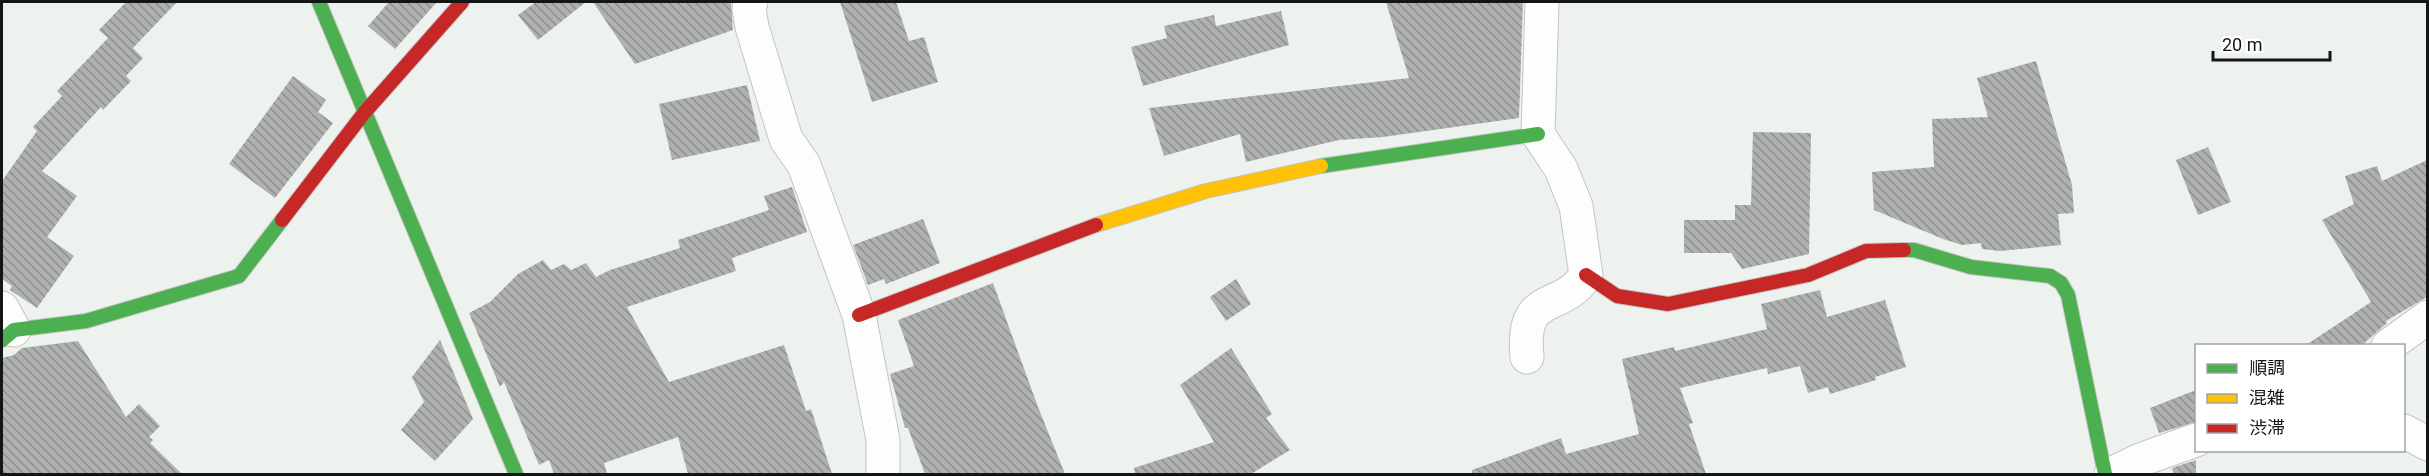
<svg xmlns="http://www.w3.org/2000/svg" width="2429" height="476" font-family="Roboto,'Noto Sans JP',sans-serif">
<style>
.building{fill:url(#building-back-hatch)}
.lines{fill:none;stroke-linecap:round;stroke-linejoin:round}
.street-casing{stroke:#c3c5c3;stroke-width:35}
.fast-casing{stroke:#c3c5c3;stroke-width:16}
.slow-casing{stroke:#c3c5c3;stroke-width:16}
.jam-casing{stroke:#c3c5c3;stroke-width:16}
.street{stroke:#fcfdfc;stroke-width:33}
.fast{stroke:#4caf50;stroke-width:14}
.slow{stroke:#ffc107;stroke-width:14}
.jam{stroke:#c62828;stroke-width:14}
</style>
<defs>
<pattern id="building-back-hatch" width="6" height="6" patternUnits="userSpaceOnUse" patternTransform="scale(1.5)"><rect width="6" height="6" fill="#aeb1ae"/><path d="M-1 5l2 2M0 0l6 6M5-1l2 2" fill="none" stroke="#8c8f8c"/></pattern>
</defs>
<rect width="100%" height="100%" fill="#eef2ee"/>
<g class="building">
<polygon points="126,2 177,2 133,48 143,58 126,76 131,81 103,110 101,107 42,171 77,196 47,237 74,256 37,308 10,290 12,286 2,279 2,181 37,131 33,127 62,96 57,91 108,38 99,30"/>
<polygon points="389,2 437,2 395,49 368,26"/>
<polygon points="536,2 586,2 538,40 518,15"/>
<polygon points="593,2 731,2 733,30 635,64"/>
<polygon points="840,2 896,2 909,41 924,37 938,82 872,102"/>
<polygon points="1386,2 1523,2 1519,118 1383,137 1339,140 1246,162 1240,134 1164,156 1149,108 1409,78"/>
<polygon points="1281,11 1289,45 1143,86 1131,47 1167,38 1164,26 1214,15 1216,26"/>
<polygon points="2036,61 2072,185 2074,213 2058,214 2061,245 2000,251 1982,249 1981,243 1962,245 1943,239 1874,210 1872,172 1934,167 1932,119 1988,117 1977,78"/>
<polygon points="293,76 326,100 318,112 333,123 275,198 229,164"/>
<polygon points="747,85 760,141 672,160 659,104"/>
<polygon points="1753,132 1811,133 1809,254 1742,269 1731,253 1684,253 1684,220 1735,220 1735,205 1751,205"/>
<polygon points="2208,147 2231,202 2198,215 2176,160"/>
<polygon points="2427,160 2427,297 2386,321 2387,323 2362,345 2306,345 2371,302 2322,220 2354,204 2345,176 2377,166 2382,181"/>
<polygon points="792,187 807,232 732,258 736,271 627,307 669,382 784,345 806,411 811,409 832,474 688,474 678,437 604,463 607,474 554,474 549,460 539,465 504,382 500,387 469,313 490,302 518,274 543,260 551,270 564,264 571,270 586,263 596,277 610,270 680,248 678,240 769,210 764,196"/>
<polygon points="923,219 940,263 886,284 884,279 868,285 853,245"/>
<polygon points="1236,279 1251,304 1226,321 1210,297"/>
<polygon points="993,283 1038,407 1065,474 925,474 908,428 905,428 890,374 914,366 898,320"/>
<polygon points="1820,290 1827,317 1885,300 1906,367 1875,377 1876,380 1830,394 1828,387 1808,393 1800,366 1768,374 1767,368 1680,388 1693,423 1689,424 1706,474 1472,474 1472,470 1561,438 1566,454 1639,434 1622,359 1674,347 1675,351 1767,329 1761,304"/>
<polygon points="440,340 473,419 435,461 401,430 424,402 412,377"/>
<polygon points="78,341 126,417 139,404 160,426 149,437 153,440 150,443 182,474 2,474 2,358 14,355 22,348"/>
<polygon points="1231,348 1272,414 1266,418 1290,450 1251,474 1135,474 1134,468 1214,442 1180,385"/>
<polygon points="2196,390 2196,422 2159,433 2150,408"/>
<polygon points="2196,460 2196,474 2174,474 2172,468"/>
</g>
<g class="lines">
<defs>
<g id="street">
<polyline points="751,2 749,9 752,27 786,139 804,165 859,315 883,440 883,474"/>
<polyline points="2,308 14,330"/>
<polyline points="2388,346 2428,317"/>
<path d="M1527,357C1520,288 1562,314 1586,275L1576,206L1561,169L1538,134L1542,2"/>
<polyline points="2404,431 2428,444"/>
<polyline points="2111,474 2140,460 2196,440"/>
</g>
<g id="fast">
<polyline points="319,2 516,474"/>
<polyline points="1321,166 1538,134"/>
<polyline points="1904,250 1914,250 1971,267 2050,276 2061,283 2068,295 2105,474"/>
<polyline points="2,340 14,330 86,321 239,276 282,220"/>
</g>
<polyline id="slow" points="1096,225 1206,191 1321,166"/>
<g id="jam">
<polyline points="282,220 364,113 462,2"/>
<polyline points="1586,275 1617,296 1668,304 1808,275 1866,251 1904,250"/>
<polyline points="859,315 1096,225"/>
</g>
</defs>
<use href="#street" class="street-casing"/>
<use href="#fast" class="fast-casing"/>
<use href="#slow" class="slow-casing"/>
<use href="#jam" class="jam-casing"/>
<use href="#street" class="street"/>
<use href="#fast" class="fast"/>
<use href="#slow" class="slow"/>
<use href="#jam" class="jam"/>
</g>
<rect width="2429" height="476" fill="none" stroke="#141614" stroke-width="6"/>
<rect x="2195" y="344" width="210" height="108" fill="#ffffff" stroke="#a1a2a1" stroke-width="1.5"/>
<rect x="2207" y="364" width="30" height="9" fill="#4caf50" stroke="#a1a2a1" stroke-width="1.5"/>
<text x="2249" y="374" font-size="18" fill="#141614">順調</text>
<rect x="2207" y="394" width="30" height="9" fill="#ffc107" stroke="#a1a2a1" stroke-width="1.5"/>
<text x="2249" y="404" font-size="18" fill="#141614">混雑</text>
<rect x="2207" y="424" width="30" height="9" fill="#c62828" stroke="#a1a2a1" stroke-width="1.5"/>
<text x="2249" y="434" font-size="18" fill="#141614">渋滞</text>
<path d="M2213 51v9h117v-9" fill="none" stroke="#141614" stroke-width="3"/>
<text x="2222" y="51" font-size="18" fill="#141614" stroke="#ffffff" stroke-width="4.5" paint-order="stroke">20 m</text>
</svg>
